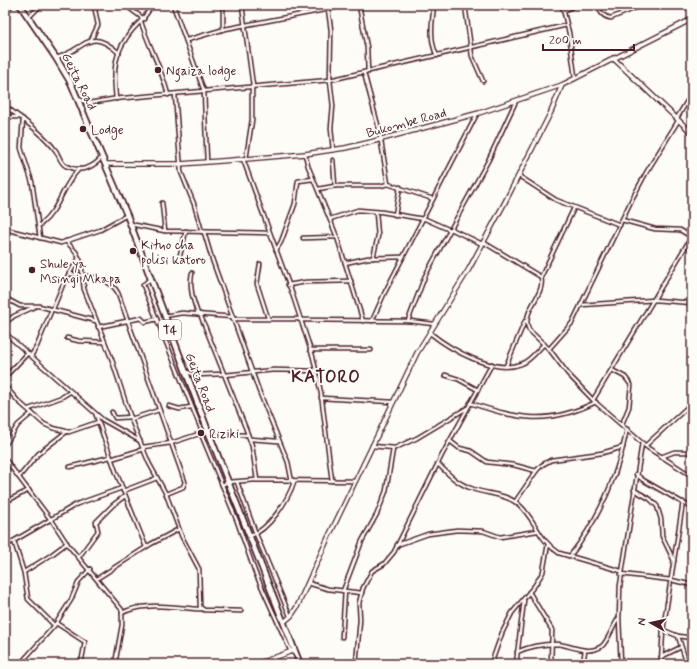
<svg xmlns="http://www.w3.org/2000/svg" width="697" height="669" font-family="Mynerve,sans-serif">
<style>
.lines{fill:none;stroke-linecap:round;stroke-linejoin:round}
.minor-casing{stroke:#4a1f2b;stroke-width:5.5}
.tertiary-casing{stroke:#4a1f2b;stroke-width:6}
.secondary-casing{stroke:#4a1f2b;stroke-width:6}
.trunk-casing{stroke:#4a1f2b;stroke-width:8}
.minor{stroke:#fdfcf7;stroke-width:2.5}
.tertiary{stroke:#fdfcf7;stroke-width:3.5}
.secondary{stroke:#fdfcf7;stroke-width:3.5}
.trunk{stroke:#fdfcf7;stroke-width:4.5}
.poi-dot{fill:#4a1f2b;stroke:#fdfcf7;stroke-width:1.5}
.labels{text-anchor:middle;stroke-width:3.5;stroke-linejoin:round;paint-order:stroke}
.shield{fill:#fdfcf7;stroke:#806168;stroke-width:1}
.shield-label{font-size:12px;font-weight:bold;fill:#4a1f2b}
.poi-label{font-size:13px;fill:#4a1f2b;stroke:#fdfcf7;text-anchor:start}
.street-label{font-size:13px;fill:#4a1f2b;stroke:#fdfcf7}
.district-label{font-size:17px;font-weight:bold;letter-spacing:1px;fill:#4a1f2b;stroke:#fdfcf7}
</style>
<rect width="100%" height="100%" fill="#fdfcf7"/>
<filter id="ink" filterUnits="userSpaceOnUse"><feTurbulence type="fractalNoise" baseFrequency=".025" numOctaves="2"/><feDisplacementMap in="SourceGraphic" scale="8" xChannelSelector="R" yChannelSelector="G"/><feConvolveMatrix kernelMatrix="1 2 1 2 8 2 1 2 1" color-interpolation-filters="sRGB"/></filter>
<g filter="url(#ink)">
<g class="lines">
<defs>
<g id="minor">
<polyline points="125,5 144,19"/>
<polyline points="173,5 204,91 207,162"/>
<polyline points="223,5 223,29"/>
<polyline points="242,5 253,86"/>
<polyline points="321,5 324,10"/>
<polyline points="359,5 367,48 368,72"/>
<path d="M434,5C432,22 429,40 437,56"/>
<polyline points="465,5 472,56 483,81"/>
<polyline points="562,5 569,33 575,77"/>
<path d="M597,5C600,12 603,17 611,18L643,5"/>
<polyline points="328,9 331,30 330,80 333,106 331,128 333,150"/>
<polyline points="564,11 575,5"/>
<polyline points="5,12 12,5"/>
<polyline points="29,17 41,5"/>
<path d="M141,22C149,47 162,69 168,95"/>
<polyline points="91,40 98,25 94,5"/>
<polyline points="187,40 225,29 350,5"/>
<path d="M56,58C85,51 88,25 119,53"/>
<polyline points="364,73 379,129 388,184"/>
<polyline points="175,94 181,172 194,204 202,232"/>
<polyline points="78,99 89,103 113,99 330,80 567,25"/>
<path d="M116,99C113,70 113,53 133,29C141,21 147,15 152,5"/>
<path d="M5,106C22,119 43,133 56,151C59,156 61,164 66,166C80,173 93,168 102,157"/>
<polyline points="5,117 20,117"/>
<polyline points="677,118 692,93"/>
<polyline points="23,119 21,148 32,182 40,238"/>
<polyline points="305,154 308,166 337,237 363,321"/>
<polyline points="243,159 292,293 313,357 321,393 332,481"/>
<polyline points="246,159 252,120 252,87"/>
<polyline points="333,160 335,186"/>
<polyline points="519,176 556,200 620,225"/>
<polyline points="318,189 335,186 380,186 388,184 433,199"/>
<polyline points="162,203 165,231"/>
<polyline points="395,215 400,187"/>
<polyline points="423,218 450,230"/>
<polyline points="330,219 358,210 382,212 423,219"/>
<polyline points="622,220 655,229 680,230 692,237"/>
<polyline points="130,224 165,231 269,233"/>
<path d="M40,225C61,208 61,187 79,169"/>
<polyline points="5,229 61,243 100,230 127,215"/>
<polyline points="451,229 482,244"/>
<polyline points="204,232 212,259 259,391 288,462 292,482"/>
<polyline points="303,238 337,237"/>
<polyline points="66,241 76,252 81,262 84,289 112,360 132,422 149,463 166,494 182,537 199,569 200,607 204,610 241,611"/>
<path d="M483,242L541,277C546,295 520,311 529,330L549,349L568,374L595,402L648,448L692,476"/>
<polyline points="276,250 281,242 295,204 298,181 313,179"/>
<polyline points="373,258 378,236 376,212"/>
<polyline points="179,259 186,231"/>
<polyline points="345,263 368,258 403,257"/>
<polyline points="260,264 257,284 268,318"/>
<path d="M192,273C189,288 193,300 198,314"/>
<path d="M69,274C86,276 109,276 118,293L185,482L183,487L166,494"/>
<polyline points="541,277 574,208"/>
<polyline points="150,279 143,285 203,434"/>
<polyline points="288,285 306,282 351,281"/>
<polyline points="5,298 20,306 39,306 96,321"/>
<polyline points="581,305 655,300 692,303"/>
<polyline points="53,309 64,282 79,258"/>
<polyline points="200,314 246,429 252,446 257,480"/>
<polyline points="165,316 182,313 233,317"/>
<polyline points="233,319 300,319"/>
<polyline points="300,320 409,321 434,324"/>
<polyline points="372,321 385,292 477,114"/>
<polyline points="408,321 425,276 488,161 516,101"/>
<polyline points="5,323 14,316 34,307"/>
<polyline points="98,327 141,318 145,322 157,319"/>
<polyline points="5,333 103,420 140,441"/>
<path d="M430,333C450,349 494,375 521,364C530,361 537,351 544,344"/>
<polyline points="67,338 79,341 104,342"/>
<polyline points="549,349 572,323 632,199 646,173 678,121"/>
<polyline points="310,350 371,350"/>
<polyline points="31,356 37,346 52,309"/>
<polyline points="506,366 525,321"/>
<polyline points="612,370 625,377 631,385 629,407 622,424"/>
<polyline points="186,371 194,375 224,374"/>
<polyline points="225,375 274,370 316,371"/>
<polyline points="445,375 458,379 478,390"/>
<polyline points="5,377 28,353"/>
<polyline points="5,386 18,401 44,424 53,428 69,432 98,422"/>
<polyline points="321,398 393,402"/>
<polyline points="593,400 692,236"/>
<path d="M470,403C519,419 547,426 596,402"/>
<polyline points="169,406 179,409 191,407"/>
<polyline points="29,409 62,397 70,392"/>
<polyline points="112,412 115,418 131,417"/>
<polyline points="96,415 116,472 146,547"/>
<polyline points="131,419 159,410"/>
<path d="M209,433C222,436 235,434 248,435"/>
<polyline points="201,434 237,521 255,572 291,652"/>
<polyline points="250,439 278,441"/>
<polyline points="450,441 459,448 471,451 487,462 514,465 536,471"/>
<polyline points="5,445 18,425 32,413"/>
<polyline points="372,446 395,448 417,438 467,408"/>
<polyline points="645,446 692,403"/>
<polyline points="143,447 171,443 208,431"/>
<polyline points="661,457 674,452 692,452"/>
<polyline points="5,459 51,520"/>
<polyline points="111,459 144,449"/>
<path d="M438,464C449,475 458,484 473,489C487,494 505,494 517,503C535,517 537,539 559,553L621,571"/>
<polyline points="70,467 110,457"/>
<polyline points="636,474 643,480 692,508"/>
<polyline points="19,477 38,454 66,432"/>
<polyline points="237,482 256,534 290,616"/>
<polyline points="222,485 228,482 256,480 355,481"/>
<polyline points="634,490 650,499 657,506 661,519 662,536 674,561"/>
<polyline points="123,491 157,478"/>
<polyline points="5,502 29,490"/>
<polyline points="515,502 537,470 542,465 551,460 602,453 623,447"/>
<polyline points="51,519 68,545 122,610 122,625 115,664"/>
<path d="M250,536C269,530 288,500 294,482"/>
<polyline points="14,541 24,573 28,599 54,625"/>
<polyline points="397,545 428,534 457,530 483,531 500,537 537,531"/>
<polyline points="5,546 77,504 122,488"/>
<path d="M570,556C599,519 618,475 627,429"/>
<polyline points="79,557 98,531 96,522 113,505 125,496"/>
<polyline points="24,572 51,555 67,543"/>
<polyline points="621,574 671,580 692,585"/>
<polyline points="98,578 151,544 179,529"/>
<polyline points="308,583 328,589 362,593"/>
<polyline points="343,591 362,541 377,514 386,491 393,449"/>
<polyline points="529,592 552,630 551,664"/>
<path d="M122,613C144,601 176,608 201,609"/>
<polyline points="56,623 85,642 81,664"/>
<polyline points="663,630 678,636 692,638"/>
<polyline points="678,636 685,658 689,664"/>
<polyline points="342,637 345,591"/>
<path d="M517,652C530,646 543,644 557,644C571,645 588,656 602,646C608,641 613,626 618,619"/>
<polyline points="661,657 681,647"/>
<polyline points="5,658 13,664"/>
<polyline points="20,664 55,625 71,600 79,581 90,569"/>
<polyline points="356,664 360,620 359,603 363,588 372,571 384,564 394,552 442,455 492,364"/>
<polyline points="491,664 502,633 512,613 535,585 543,572 548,544"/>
<polyline points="516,664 524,600"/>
<polyline points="583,664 585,650"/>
<polyline points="621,664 619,619 620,586 642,443"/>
<polyline points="661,664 663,630 683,502"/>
</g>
<g id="tertiary">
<polyline points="613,58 692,133"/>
<polyline points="284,622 291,616 297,607 328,538 417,353 469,269 504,204 551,112 562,85"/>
<polyline points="257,664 295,650"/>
</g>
<polyline id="secondary" points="105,164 180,164 221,161 305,154 345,148 367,143 479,113 562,85 692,19"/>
<polyline id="trunk" points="20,5 56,58 71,83 88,124 127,215 208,431 300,664"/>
</defs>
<use href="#minor" class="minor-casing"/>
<use href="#tertiary" class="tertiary-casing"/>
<use href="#secondary" class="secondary-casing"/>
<use href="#trunk" class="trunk-casing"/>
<use href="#minor" class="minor"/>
<use href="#tertiary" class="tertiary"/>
<use href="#secondary" class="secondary"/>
<use href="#trunk" class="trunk"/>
</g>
</g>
<g class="poi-dot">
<circle cx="158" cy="70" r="4"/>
<circle cx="83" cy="129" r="4"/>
<circle cx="133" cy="251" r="4"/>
<circle cx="32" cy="270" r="4"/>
<circle cx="201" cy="433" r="4"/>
</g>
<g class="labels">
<rect class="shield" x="159" y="320" width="22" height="20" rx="3"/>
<g class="shield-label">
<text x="170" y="334">T4</text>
</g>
<g class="poi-label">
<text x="166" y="75">Ngaiza lodge</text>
<text x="91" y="134">Lodge</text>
<text x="141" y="249">Kituo cha<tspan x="141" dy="15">polisi katoro</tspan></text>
<text x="40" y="268">Shule ya<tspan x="40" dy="15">Msingi Mkapa</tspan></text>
<text x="209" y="438">Riziki</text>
</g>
<g class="street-label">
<text transform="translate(80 81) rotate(63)" y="5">Geita Road</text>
<text transform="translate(406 122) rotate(-15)" y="5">Bukombe Road</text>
<text transform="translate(201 382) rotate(69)" y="5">Geita Road</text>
</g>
<g class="district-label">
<text x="326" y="382">KATORO</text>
</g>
</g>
<rect width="697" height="669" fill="none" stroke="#fdfcf7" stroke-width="20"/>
<rect x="10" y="10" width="677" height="649" fill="none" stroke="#4a1f2b" stroke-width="1.5" filter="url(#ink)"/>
<g transform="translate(651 623) rotate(278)" stroke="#fdfcf7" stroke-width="3" paint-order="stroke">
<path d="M0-3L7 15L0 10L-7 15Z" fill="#4a1f2b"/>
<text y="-6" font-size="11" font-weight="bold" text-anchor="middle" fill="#4a1f2b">N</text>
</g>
<path d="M543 44v6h91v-6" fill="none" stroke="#4a1f2b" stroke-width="2"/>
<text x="549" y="44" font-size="12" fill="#4a1f2b" stroke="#fdfcf7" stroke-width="3" paint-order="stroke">200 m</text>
</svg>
